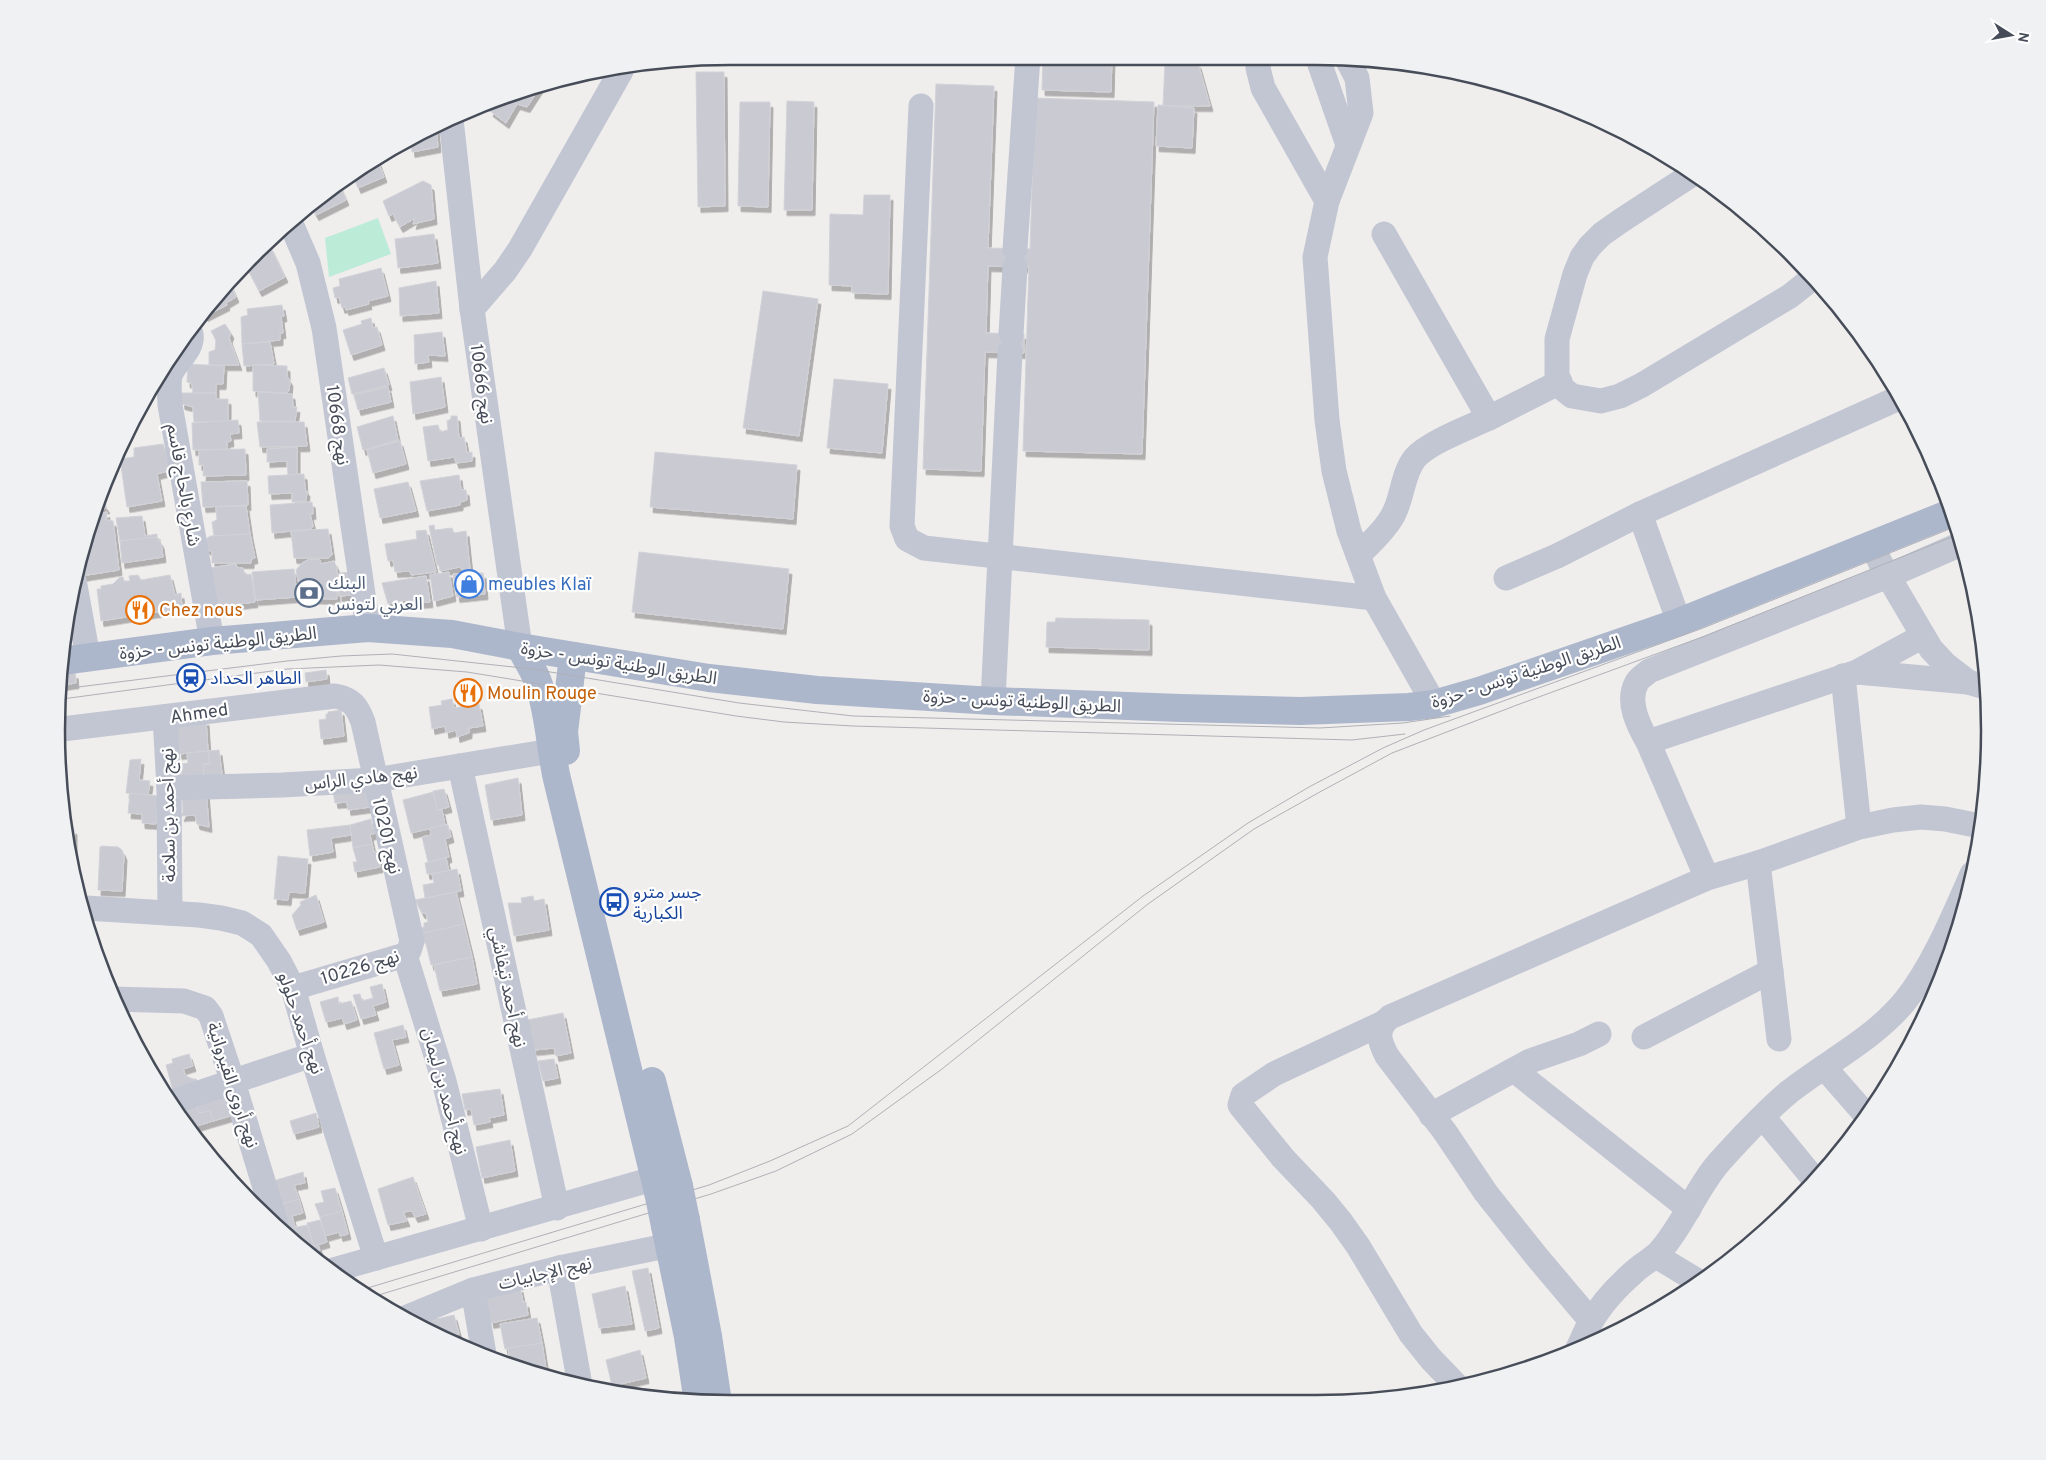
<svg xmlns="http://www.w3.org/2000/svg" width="2046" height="1460" font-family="Overpass,'Noto Sans Arabic',sans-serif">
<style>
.green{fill:#bcecd7}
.building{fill:#cacbd2;stroke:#d1d2d8;filter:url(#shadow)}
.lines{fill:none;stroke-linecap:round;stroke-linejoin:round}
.minor{stroke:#c1c6d2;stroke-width:25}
.major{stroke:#adb7cb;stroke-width:28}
.tram{stroke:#afb1b7;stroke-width:1}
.major-bridge{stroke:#adb7cb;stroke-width:28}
.labels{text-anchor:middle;stroke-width:4.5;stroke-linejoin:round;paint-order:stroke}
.street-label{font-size:18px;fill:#464d59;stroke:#fff}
.service-label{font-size:18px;fill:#4e5e75;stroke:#fff;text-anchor:start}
.shop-label{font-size:18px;fill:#366cbe;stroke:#fff;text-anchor:start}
.food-label{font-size:18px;fill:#c56008;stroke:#fff;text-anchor:start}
.transit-label{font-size:18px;fill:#164399;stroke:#fff;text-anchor:start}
.rim{fill:none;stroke:#464d59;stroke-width:2.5}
</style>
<defs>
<filter id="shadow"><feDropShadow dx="3" dy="5.5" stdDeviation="0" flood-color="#0004"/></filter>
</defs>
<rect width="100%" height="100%" fill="#f0eded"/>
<polygon class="green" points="378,218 391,254 329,277 325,238"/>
<g class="building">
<polygon points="1043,56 1112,56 1111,92 1042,90"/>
<polygon points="1165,62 1198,63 1210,106 1163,106"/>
<polygon points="696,72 724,72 725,206 698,207"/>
<polygon points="542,84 527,107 517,104 506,123 490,111 496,99"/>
<polygon points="936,84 994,86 988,248 1030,249 1035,98 1154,102 1142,454 1023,451 1029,267 988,266 986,333 1024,334 1024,353 985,352 981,471 923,469"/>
<polygon points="787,101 814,102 812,210 784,210"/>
<polygon points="740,102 770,102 768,207 738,206"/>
<polygon points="1158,105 1194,108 1192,148 1156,146"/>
<polygon points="436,127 438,147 412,152 411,140"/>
<polygon points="377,158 384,177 358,188 352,173"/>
<polygon points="423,181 431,185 434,219 413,224 415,218 400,227 393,214 389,216 383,201"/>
<polygon points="339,184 346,200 316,215 312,208"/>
<polygon points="864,195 890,195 888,294 852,293 852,286 829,285 830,214 863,215"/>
<polygon points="434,234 438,263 398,268 395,239"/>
<polygon points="270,246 285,277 259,291 246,266"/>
<polygon points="381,268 388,296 368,301 369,304 346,310 345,307 342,308 339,297 335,298 333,288 340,286 339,279"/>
<polygon points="229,281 236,297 226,303 227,305 205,316 204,314 223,286"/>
<polygon points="436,281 439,313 400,316 399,288"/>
<polygon points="763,291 818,299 799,436 743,428"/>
<polygon points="282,305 284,316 281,317 283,333 280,333 280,340 242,344 241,317 248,315 247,309"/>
<polygon points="371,318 373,328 377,327 382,345 351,355 343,330 362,324 361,321"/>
<polygon points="225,324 231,333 229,338 239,365 209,365 209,352 215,350 216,340 211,331"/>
<polygon points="442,332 445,356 428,355 429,362 415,364 414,335"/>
<polygon points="270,342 274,364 244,366 242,344"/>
<polygon points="188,364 224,366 223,384 216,384 216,393 193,393 192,383 187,382"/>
<polygon points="253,365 287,366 287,376 290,381 289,391 286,393 253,391"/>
<polygon points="384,368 389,385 352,394 348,378"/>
<polygon points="441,377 445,407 413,414 410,382"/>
<polygon points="834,379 888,384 882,453 827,448"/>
<polygon points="388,387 391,402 358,410 354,395"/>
<polygon points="258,392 292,394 293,407 297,407 295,421 260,421"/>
<polygon points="181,393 216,393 216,399 228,399 228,421 194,422 193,407 182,404"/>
<polygon points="393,416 398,440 363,450 357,427"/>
<polygon points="451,416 457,416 459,438 464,437 467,453 472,452 472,461 456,463 454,457 428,461 423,427 438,425 440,432 448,430 447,421 451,419"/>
<polygon points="238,420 239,433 230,434 231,441 227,442 227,449 193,450 192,423"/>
<polygon points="257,422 304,422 307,446 260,447"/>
<polygon points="400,441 406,464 373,473 367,450"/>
<polygon points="163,444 171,470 157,474 162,501 127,507 120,459 134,457 134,448"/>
<polygon points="297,447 297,474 288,475 287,461 267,462 267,449"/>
<polygon points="245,449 246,475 203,476 204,465 199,465 199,450"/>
<polygon points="655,452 797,465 793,519 650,507"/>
<polygon points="304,474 305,489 307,491 306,501 292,502 292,493 269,494 268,476"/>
<polygon points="459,475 461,490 466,490 467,500 460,502 460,505 427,511 420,481"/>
<polygon points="247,481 248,505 203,507 201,482"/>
<polygon points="408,482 416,511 380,518 374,489"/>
<polygon points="102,495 103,503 107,508 96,510"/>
<polygon points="312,502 313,514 310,514 313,526 311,529 272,533 270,505"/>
<polygon points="246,506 250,534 214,536 212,522 217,520 216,507"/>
<polygon points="107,512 106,520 113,521 119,570 81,576 79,564 78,564 79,555 95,515"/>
<polygon points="142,516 145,536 157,534 157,537 120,541 116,518"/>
<polygon points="434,525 435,530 452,528 454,533 466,531 470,569 462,570 460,567 440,571 439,565 437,565 429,526"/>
<polygon points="328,529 332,555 328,558 294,558 291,531"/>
<polygon points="426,530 436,572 411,575 410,571 395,572 393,560 388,561 385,544 417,539 416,531"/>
<polygon points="250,534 255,558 251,559 251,563 212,563 212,552 207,549 206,544 207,538 211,536"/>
<polygon points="157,537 161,543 163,557 122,563 120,541"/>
<polygon points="639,552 789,569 783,629 632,612"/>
<polygon points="310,559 320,560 321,564 334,561 337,568 337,599 302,598 296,570 302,563"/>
<polygon points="236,564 237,568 243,568 245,575 251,574 255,602 212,607 210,568"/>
<polygon points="294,569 297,597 256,600 252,572"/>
<polygon points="352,572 354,595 339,596 339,573"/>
<polygon points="449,572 453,596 434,601 430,575"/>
<polygon points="483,573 485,594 457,597 453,574"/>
<polygon points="138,575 141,580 170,575 175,595 181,593 182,608 101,621 97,589 101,589 101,586 113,584 120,577 123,577 124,581 130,581 129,576"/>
<polygon points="426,576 430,602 407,604 405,600 388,604 382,583"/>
<polygon points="1056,618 1149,620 1149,650 1046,647 1047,622 1055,622"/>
<polygon points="326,670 327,679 306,682 305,673"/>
<polygon points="75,673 76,683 62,685 62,675"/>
<polygon points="452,699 454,708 479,704 483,726 469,728 469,733 457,737 456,730 446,733 445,726 432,729 429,707 442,705 441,701"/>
<polygon points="341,710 344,736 321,739 319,720 326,719 326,714 328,714 328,712"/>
<polygon points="206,720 208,751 179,754 177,725"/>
<polygon points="219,750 222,774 204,778 203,764 210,764 208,751"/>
<polygon points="208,751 210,764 203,764 204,778 181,776 181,764 188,763 187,753"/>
<polygon points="141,759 139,780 150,781 148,795 126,793 130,760"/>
<polygon points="518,778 522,815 491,820 485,785"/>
<polygon points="332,785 368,785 371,807 348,810 347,802 335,803"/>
<polygon points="206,789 209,827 197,824 195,815 181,816 183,812 182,791"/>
<polygon points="444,789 449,807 437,810 433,791"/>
<polygon points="433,792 437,810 442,810 445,825 411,833 403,800"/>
<polygon points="130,793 158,796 156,824 142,823 142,814 128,813"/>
<polygon points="371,819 373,828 376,828 378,832 370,835 372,844 353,848 350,825"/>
<polygon points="350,825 351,835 331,838 333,852 310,856 307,830"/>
<polygon points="445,825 448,825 451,837 445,839 449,857 428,862 422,837 431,835 430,828"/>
<polygon points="65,829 74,829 74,864"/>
<polygon points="372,844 374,852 380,851 382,858 379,859 380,867 355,872 353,862 357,862 353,848"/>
<polygon points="102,846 118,847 122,850 124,855 122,891 98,890 100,847"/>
<polygon points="278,856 308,859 305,893 289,892 288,900 274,899"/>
<polygon points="446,858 449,871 427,874 425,863"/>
<polygon points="457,869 461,891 425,898 423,885 434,883 432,874"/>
<polygon points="456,892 464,924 420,934 419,928 424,927 424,923 428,922 426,913 422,913 415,900"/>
<polygon points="316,895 324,922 297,930 292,915 301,905 300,902"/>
<polygon points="533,896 534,901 544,899 549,930 514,936 508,903 522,903 521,898"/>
<polygon points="464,924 472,957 431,965 426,944 420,934"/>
<polygon points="472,957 477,984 440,991 434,965"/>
<polygon points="382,984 386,1002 373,1006 376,1015 361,1019 353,995 360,994 362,1001 373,998 370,987"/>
<polygon points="338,997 339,1004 351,1001 357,1020 344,1024 342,1018 326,1022 320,1002"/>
<polygon points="563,1013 571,1053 556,1056 554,1048 534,1050 527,1020"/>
<polygon points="403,1025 406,1037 392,1040 399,1065 384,1069 374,1033"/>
<polygon points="189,1054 193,1066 183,1069 186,1076 193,1079 196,1079 198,1084 173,1091 166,1065 173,1063 172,1059"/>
<polygon points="554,1059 558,1078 543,1081 538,1061"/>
<polygon points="500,1089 504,1115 489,1118 490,1122 474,1125 471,1109 465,1110 462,1094"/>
<polygon points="231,1091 237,1114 213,1121 210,1111 199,1113 195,1102"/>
<polygon points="195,1102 199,1113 210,1111 213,1121 190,1128 176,1108"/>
<polygon points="316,1113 319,1127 294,1134 290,1121"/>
<polygon points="510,1140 515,1171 482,1178 476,1147"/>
<polygon points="303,1172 305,1183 294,1185 299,1199 278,1205 270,1182"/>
<polygon points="413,1177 426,1214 415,1217 412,1211 403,1212 407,1221 388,1225 378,1189"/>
<polygon points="335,1188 342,1211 320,1217 315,1204 324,1202 321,1191"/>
<polygon points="299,1199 303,1213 292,1216 295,1227 285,1230 278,1205"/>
<polygon points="342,1211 348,1234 340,1236 339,1232 325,1236 320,1217"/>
<polygon points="320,1220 327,1242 314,1246 307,1223"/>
<polygon points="307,1225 314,1246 318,1245 320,1250 308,1253 289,1236 287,1229"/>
<polygon points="648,1268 659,1328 645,1331 632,1271"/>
<polygon points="625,1286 632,1324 599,1328 592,1294"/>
<polygon points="520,1287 523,1302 526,1302 528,1315 491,1323 485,1294"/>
<polygon points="454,1315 459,1334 456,1335 458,1343 456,1343 432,1334 412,1322 436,1316 437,1319"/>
<polygon points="537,1318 542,1343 505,1349 500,1324"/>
<polygon points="542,1343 546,1369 533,1372 511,1364 508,1348"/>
<polygon points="640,1350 646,1378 612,1386 606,1360"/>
<polygon points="546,1369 548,1369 550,1379 533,1372"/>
</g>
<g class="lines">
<g class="minor">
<polyline points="1260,56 1258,68 1263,88 1327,201"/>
<polyline points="1317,56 1348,145"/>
<polyline points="1347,59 1357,78 1361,113 1327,201 1315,257 1327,420 1334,471 1349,531 1374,598 1434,704"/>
<polyline points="921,106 902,526 907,539 924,548 1374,598"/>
<polyline points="451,119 472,309 520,647"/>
<polyline points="1691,175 1622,220 1602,234 1590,246 1582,257 1575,274 1557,339 1557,375 1562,388 1572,396 1601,401 1620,396 1642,385 1790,296 1814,277"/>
<polyline points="292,226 308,263 324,328 368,628"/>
<polyline points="1384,234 1489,418 1560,382"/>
<polyline points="1015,249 1028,56"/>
<polyline points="472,309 505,271 520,249 621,71"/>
<path d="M191,334C194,350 174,362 170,376C168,385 170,396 170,405L212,641"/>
<polyline points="1011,334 1015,267"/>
<polyline points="1872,545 1881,564 1931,649 1946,665 1968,682 1985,687"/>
<path d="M1358,555C1370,544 1389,526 1395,511C1403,494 1403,473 1415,458C1429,442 1470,427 1489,418"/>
<polyline points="1506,578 1557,556 1640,514"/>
<polyline points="74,580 88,657"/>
<polyline points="1679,622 1640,514 1901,397"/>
<polyline points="1857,672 1968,682"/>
<polyline points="1843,676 1859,827"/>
<polyline points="993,701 1010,352"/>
<polyline points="165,717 169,788 170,913"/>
<path d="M62,729L335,696C352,699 357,706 363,722L412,941L409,951L405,955L293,988"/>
<path d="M1648,742C1638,725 1626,701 1637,682C1640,677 1646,674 1649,671L1888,576L1961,544"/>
<polyline points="460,766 557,1208"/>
<polyline points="169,788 282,785 375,780 551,751"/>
<polyline points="1758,863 1779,1039"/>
<polyline points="1707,878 1648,742 1857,672 1923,636"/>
<polyline points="86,908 199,915 221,918 242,923 261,935 279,961 293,988 312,1055 376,1258"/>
<polyline points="405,955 444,1081 481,1229"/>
<polyline points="113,999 184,1001 205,1008 211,1016 233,1082 276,1224"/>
<polyline points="1383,1023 1274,1074 1243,1095 1240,1105 1283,1158 1323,1200 1341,1222 1358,1246 1411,1334 1431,1359 1457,1386"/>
<polyline points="1644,1037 1771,971"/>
<polyline points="1824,1067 1866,1115"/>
<polyline points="1514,1070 1689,1209"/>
<polyline points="172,1102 312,1055"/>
<polyline points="1431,1115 1530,1061 1579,1044 1599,1034"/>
<polyline points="1763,1117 1814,1179"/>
<polyline points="1656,1256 1696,1280"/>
<polyline points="559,1268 580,1385"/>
<polyline points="330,1271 674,1173"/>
<polyline points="473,1290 484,1354"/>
<polyline points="405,1318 473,1290 559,1268 690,1241"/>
<path d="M1591,1321L1537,1257L1486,1193L1445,1132L1387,1056C1379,1041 1375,1029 1390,1017L1707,878L1758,863L1859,827L1893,820L1921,817L1945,819L1980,826"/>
<path d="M1577,1350C1582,1341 1585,1331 1591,1322C1601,1304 1619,1285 1635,1271C1643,1263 1654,1259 1661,1250C1686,1221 1697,1186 1722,1159C1742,1137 1766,1111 1789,1092C1827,1062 1874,1039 1905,1001C1933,966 1954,915 1972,874"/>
</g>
<g class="major">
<path d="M520,647C526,659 534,670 538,682C549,711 550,749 557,779L658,1192"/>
<polyline points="62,661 212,641 368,628 452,634 520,647 709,678 817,690 993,701 1180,708 1301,711 1409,707 1434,704 1479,691 1679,622 1953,512"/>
<polyline points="566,751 564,732 573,656"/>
<polyline points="652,1081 679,1186"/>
<polyline points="686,1220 708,1336 718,1402"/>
<polyline points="665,1226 688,1337 698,1402"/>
</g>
<g class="tram">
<polyline points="62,689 287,661 341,656 392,654 532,669 739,703 853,716 1320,728 1403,723 1450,716"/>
<polyline points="62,699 287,669 379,665 467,672 736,716 784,722 853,726 1352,740 1405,734"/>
<polyline points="361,1290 709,1185 770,1161 848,1126 1143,896 1248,823 1309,787 1383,748 1424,730 1703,628 1957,526"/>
<polyline points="372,1297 711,1194 776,1171 852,1134 942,1069 1148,904 1254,829 1318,793 1392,753 1517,705 1705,636 1959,534"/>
</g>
<g class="major-bridge">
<polyline points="679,1186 686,1220"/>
<polyline points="658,1192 665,1226"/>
</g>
</g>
<defs>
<symbol id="shop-ring" viewBox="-11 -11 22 22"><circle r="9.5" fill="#fff" stroke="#3f7fe0" stroke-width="1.5"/><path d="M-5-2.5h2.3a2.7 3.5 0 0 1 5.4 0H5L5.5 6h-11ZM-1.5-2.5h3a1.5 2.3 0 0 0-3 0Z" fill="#3f7fe0"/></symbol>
<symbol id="bank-ring" viewBox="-11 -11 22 22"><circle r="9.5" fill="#fff" stroke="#5c6f8a" stroke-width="1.5"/><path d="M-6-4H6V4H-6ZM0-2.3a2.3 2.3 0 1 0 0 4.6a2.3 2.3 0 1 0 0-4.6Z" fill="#5c6f8a"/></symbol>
<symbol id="restaurant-ring" viewBox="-11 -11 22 22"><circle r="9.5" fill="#fff" stroke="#e8710a" stroke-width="1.5"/><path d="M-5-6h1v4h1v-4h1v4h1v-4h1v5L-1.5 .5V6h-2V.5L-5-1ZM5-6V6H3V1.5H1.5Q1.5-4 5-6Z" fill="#e8710a"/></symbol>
<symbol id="station-ring" viewBox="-11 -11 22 22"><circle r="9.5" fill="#fff" stroke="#1a4fb4" stroke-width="1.5"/><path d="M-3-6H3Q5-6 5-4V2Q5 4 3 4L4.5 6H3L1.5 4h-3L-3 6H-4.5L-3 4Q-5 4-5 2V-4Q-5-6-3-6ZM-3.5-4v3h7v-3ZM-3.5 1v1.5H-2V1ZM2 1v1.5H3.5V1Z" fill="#1a4fb4"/></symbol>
<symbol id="bus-ring" viewBox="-11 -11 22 22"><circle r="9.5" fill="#fff" stroke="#1a4fb4" stroke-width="1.5"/><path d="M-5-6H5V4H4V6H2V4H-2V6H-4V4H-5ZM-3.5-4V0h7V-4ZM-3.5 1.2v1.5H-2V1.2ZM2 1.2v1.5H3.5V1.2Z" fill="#1a4fb4"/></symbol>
</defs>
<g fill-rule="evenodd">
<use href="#shop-ring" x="453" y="568" width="32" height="32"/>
<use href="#bank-ring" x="293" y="577" width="32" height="32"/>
<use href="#restaurant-ring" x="124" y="594" width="32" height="32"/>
<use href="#station-ring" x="175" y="662" width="32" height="32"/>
<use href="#restaurant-ring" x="452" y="677" width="32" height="32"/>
<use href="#bus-ring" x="598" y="886" width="32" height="32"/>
</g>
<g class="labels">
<g class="street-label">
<text transform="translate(482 384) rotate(82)" y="6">نهج 10666</text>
<text transform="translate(338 425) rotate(82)" y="6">نهج 10668</text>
<text transform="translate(184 485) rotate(80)" y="6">شارع بالحاج قاسم</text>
<text transform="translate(218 643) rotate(-6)" y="6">الطريق الوطنية تونس - حزوة</text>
<text transform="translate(619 663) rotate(9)" y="6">الطريق الوطنية تونس - حزوة</text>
<text transform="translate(1526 672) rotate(-18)" y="6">الطريق الوطنية تونس - حزوة</text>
<text transform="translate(1022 701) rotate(3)" y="6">الطريق الوطنية تونس - حزوة</text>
<text transform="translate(199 713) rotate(-8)" y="6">Ahmed</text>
<text transform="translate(361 778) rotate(-6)" y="6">نهج هادي الراس</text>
<text transform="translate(168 815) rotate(-91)" y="6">نهج أحمد بن سلامة</text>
<text transform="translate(387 836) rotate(77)" y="6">نهج 10201</text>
<text transform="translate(360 967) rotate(-17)" y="6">نهج 10226</text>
<text transform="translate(508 987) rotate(78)" y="6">نهج أحمد تيفاشي</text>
<text transform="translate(301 1023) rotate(71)" y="6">نهج أحمد حلولو</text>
<text transform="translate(233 1085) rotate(72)" y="6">نهج أروى القيروانية</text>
<text transform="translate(445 1091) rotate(75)" y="6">نهج أحمد بن ليمان</text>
<text transform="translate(545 1273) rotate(-13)" y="6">نهج الإجابيات</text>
</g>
<g class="service-label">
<text x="328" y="589">البنك<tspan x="328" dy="21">العربي لتونس</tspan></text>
</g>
<g class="shop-label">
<text x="488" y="590">meubles Klaï</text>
</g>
<g class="food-label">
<text x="159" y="616">Chez nous</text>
<text x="487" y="699">Moulin Rouge</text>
</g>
<g class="transit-label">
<text x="210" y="684">الطاهر الحداد</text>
<text x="633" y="898">جسر مترو<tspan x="633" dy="21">الكبارية</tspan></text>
</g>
</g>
<path d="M0 0H2046V1460H0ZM730 65H1316A665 665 0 0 1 1981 730V730A665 665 0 0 1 1316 1395H730A665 665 0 0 1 65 730V730A665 665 0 0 1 730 65Z" fill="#f0f1f2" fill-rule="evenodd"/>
<path class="rim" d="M730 65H1316A665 665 0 0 1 1981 730V730A665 665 0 0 1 1316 1395H730A665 665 0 0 1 65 730V730A665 665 0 0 1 730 65Z"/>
<g transform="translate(2011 35) rotate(101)" stroke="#ffffff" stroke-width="4" paint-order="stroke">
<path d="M0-4L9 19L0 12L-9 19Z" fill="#464d59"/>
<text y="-8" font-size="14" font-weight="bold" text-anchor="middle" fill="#464d59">N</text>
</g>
</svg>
